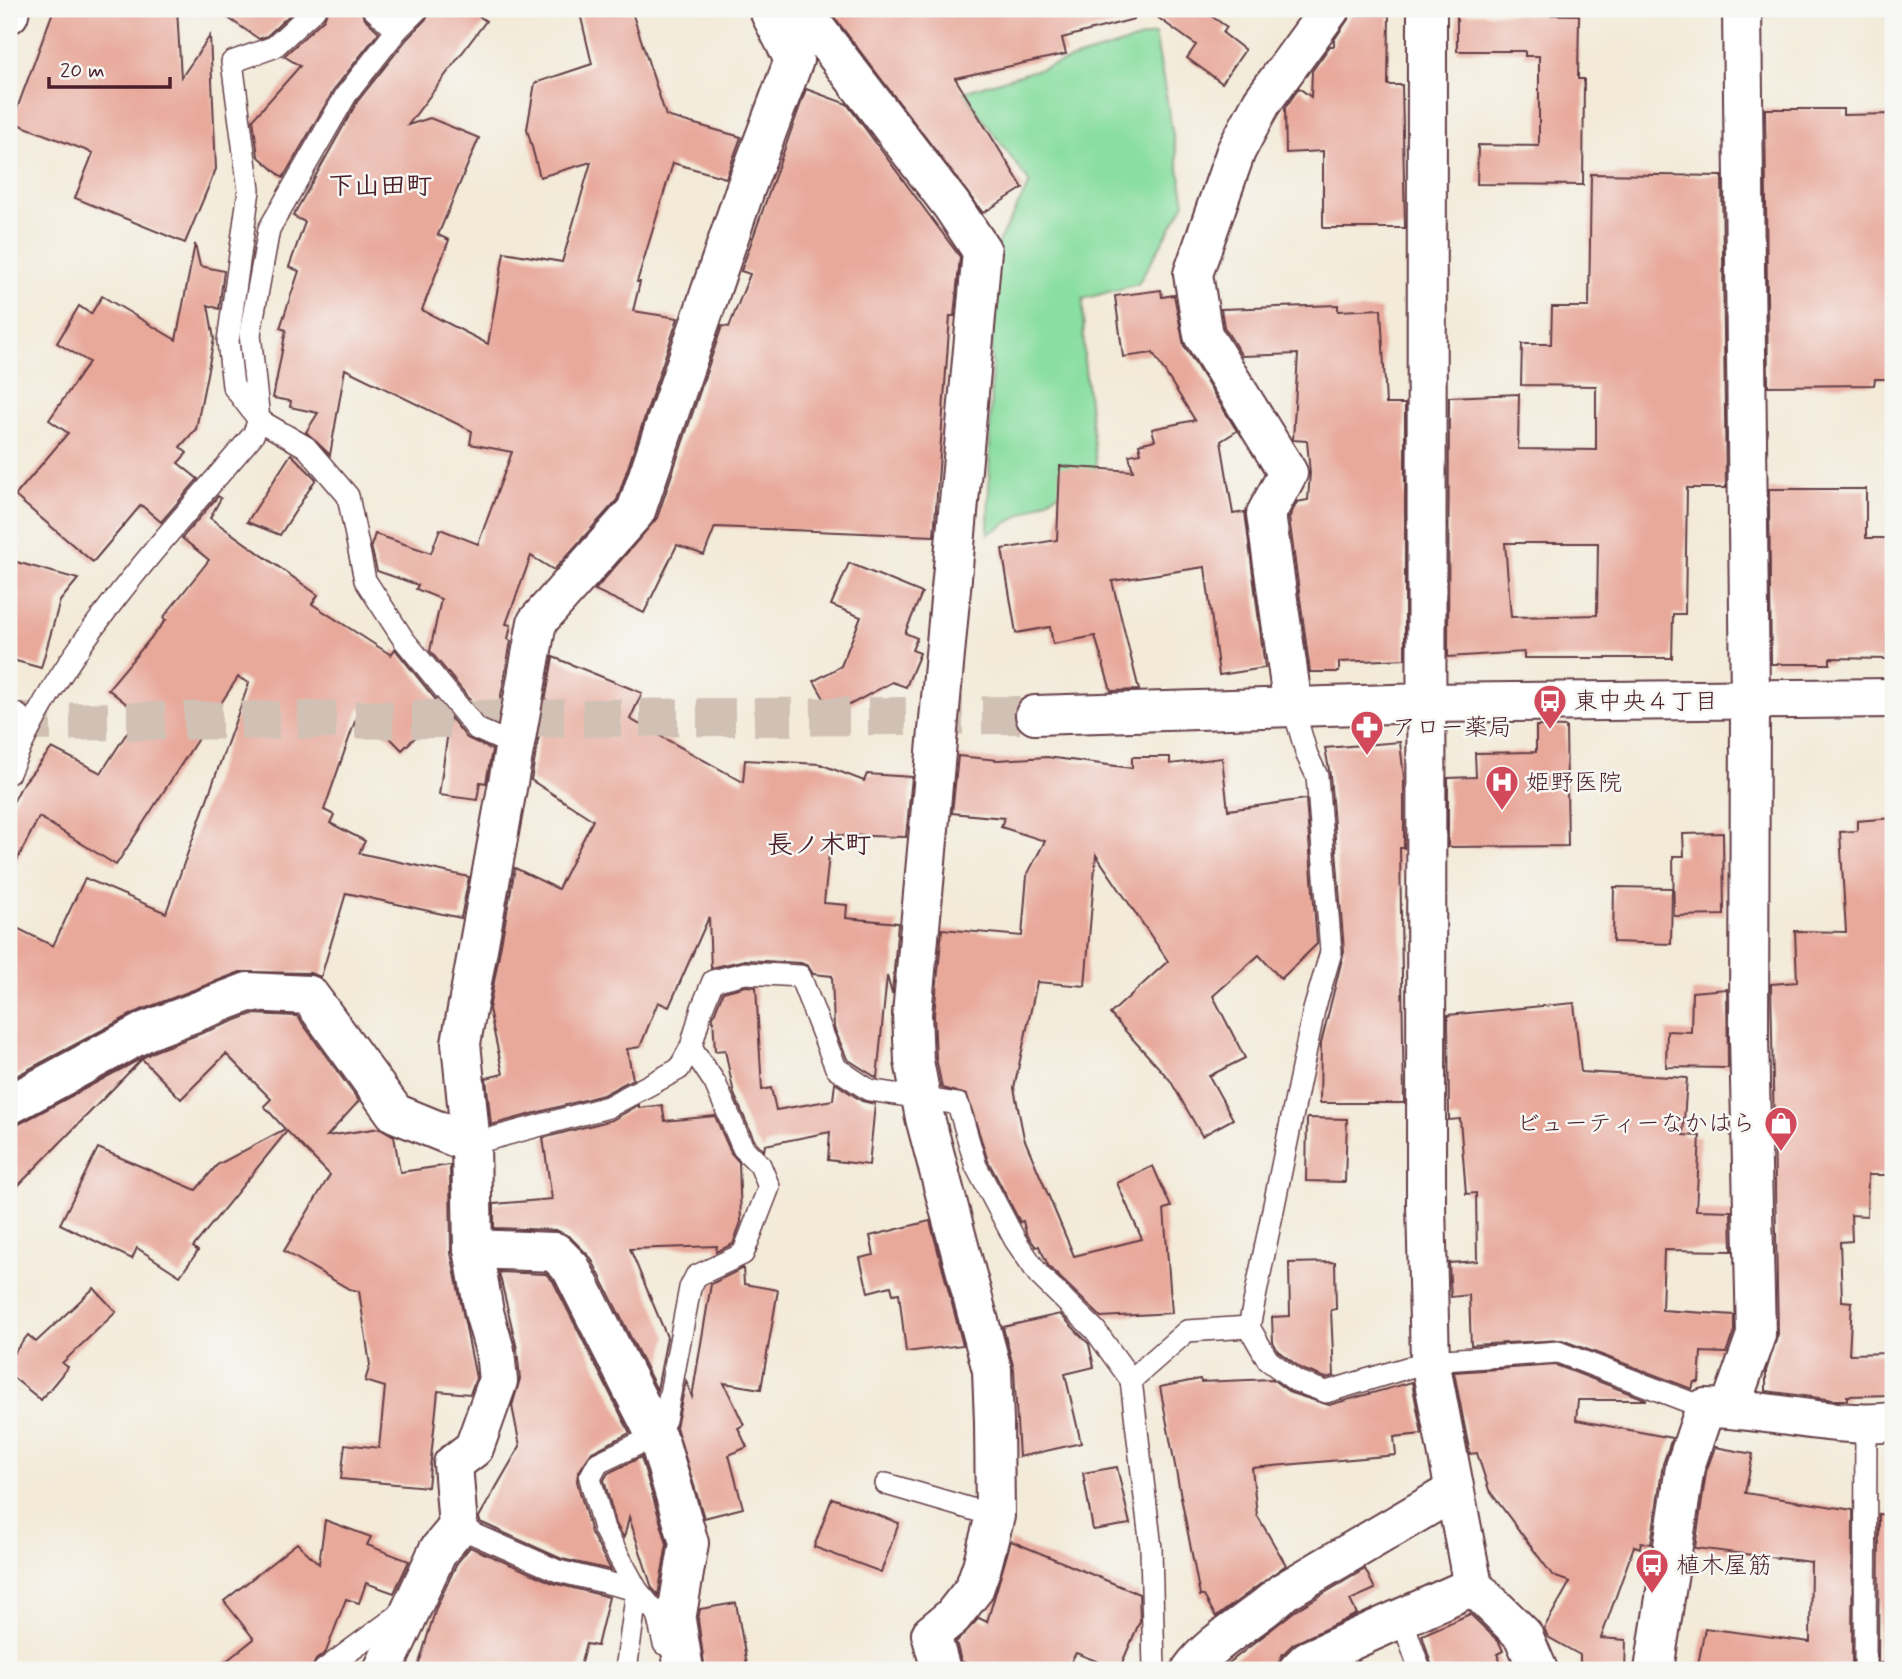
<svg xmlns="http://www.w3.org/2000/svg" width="1902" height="1679" font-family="Mynerve,'Klee One',sans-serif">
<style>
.green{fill:#89dea1;stroke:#6a7e66;stroke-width:2}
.building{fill:#e8a99b;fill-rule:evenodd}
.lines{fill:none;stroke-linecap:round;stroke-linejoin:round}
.tertiary-tunnel{stroke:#d1c1b5;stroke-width:38;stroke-dasharray:38 19;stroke-linecap:butt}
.service-casing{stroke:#633d45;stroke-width:24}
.minor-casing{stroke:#633d45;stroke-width:42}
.tertiary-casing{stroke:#633d45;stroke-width:42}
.service{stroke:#fff;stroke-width:21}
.minor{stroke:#fff;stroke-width:38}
.tertiary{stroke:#fff;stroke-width:38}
.labels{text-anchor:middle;stroke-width:5;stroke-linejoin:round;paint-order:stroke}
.poi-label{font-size:24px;fill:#4a1f2b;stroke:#f6f6f2;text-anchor:start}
.neighbourhood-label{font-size:26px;font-weight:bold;fill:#4a1f2b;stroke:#f6f6f2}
</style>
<rect width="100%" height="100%" fill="#f6f6f2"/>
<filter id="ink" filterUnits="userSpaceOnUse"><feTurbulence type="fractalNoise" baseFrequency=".0143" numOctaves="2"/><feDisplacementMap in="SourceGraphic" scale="14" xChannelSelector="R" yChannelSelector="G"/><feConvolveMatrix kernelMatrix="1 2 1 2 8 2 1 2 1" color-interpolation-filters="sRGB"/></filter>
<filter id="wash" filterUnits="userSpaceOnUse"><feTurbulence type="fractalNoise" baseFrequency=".00686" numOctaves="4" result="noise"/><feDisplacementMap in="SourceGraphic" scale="28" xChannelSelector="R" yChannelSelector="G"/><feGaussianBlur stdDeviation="1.57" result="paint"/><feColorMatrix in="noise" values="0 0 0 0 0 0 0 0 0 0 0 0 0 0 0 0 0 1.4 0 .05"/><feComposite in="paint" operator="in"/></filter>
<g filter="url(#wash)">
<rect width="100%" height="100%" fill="#f3ead8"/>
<polygon class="green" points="1155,34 1185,203 1138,284 1083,299 1084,360 1097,471 988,534 994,250 1030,183 963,92"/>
<g id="blocks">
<g class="building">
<polygon points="54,9 177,9 181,78 210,36 216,169 185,243 75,198 93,153 12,122"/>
<polygon points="215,9 296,9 267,36 259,39"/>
<polygon points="328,9 360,9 364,18 379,32 335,88 283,178 258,156 253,119 300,66 284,56 324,19"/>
<polygon points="431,9 469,9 486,21 408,125 430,118 479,138 438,235 449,240 422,310 488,344 504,252 562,262 591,162 540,177 527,129 535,83 592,64 579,9 631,9 666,116 741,137 726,178 673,163 637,282 640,282 633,311 678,318 617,500 554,570 531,556 506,624 511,625 508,639 511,641 496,723 485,718 430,651 441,599 416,589 418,585 377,571 371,546 375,534 431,553 440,529 478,544 512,452 470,444 472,431 345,369 330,455 306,432 318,413 290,407 291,401 273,398 286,330 280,328 299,271 289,267 305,222 293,216 357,102 407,39 427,18"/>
<polygon points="828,9 1133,9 1134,19 1062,38 1066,54 955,78 1023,188 983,213"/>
<polygon points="1146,9 1201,9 1227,27 1223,33 1245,50 1222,83 1187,58 1196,45"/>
<polygon points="1457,13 1579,15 1578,79 1584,79 1583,185 1477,184 1478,145 1539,146 1539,56 1525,56 1525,51 1457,51"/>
<polygon points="1351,15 1389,15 1388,85 1402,85 1405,228 1323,228 1323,151 1286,153 1285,108 1299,88 1311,97 1312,71 1330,46 1334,46 1334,40"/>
<polygon points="806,89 847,104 960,257 954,316 950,316 934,536 715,527 704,555 677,545 644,613 595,590 657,518 722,326 729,327 750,274 741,271"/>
<polygon points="1765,109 1843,109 1843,115 1893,114 1893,379 1875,379 1874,385 1768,386"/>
<path d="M1591,174L1722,176L1726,488H1687L1685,614H1673L1672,658H1524V652L1448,657L1449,397L1519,394L1518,449L1596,450V386L1521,385L1522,344H1551L1552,307H1589ZM1505,543H1598L1597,615L1511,617Z"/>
<polygon points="195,244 200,266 224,271 219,309 208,305 214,339 196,429 180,447 187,453 178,463 198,479 161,522 141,505 93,562 15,496 68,433 49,420 89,362 57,343 79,306 91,314 102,296 176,340"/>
<polygon points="1161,290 1162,297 1174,295 1184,346 1237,431 1221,441 1233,514 1245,512 1265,668 1219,675 1205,567 1112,581 1139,690 1111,691 1095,636 1053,644 1050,627 1016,633 1002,549 1057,540 1060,466 1133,471 1129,455 1141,453 1139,444 1155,440 1152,429 1195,420 1153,353 1123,357 1115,296"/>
<polygon points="1338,305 1338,311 1381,309 1386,404 1405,404 1405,659 1339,662 1339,672 1310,672 1289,518 1297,502 1308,500 1310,473 1307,441 1293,440 1298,354 1242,356 1224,327 1221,309"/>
<polygon points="291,454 316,479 280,535 247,522"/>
<polygon points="1769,489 1866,489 1866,538 1893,538 1893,608 1887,608 1887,659 1830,658 1830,664 1771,664"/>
<polygon points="218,496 221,498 210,518 318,595 312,604 391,655 395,649 444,710 402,750 360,707 324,810 334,815 330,823 365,841 359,853 469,877 461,918 346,893 321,977 310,973 240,972 136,1012 9,1080 9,924 53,946 85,878 166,913 249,683 238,677 116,865 39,817 9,876 9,810 22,785 52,748 101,773 139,714 108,689 166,620 163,618 209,560 182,538"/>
<polygon points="9,560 78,579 60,601 41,668 9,659"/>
<polygon points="849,563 922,593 905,633 917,638 912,650 920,653 906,687 892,682 833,714 814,681 841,666 861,617 831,605"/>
<polygon points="553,657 642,693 630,719 743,782 745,760 820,764 864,781 867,774 912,777 906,837 831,835 824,903 847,905 846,918 898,923 892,994 887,976 877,1078 847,1059 834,1028 832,976 813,974 808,966 801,963 745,960 711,968 709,917 669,1007 658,1002 640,1047 627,1049 633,1079 603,1095 491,1125 486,1078 503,1074 489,1009 515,868 558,889 593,820 531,780"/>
<polygon points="450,717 467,738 492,750 486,783 480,782 477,800 439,795"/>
<polygon points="1536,726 1566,727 1568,846 1448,847 1448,778 1476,777 1475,753 1536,752"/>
<polygon points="1400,742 1404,778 1404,848 1400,848 1404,1103 1320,1103 1321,1043 1344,951 1330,775 1325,748"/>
<polygon points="958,756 998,760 1047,757 1132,768 1132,757 1170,757 1170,764 1222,758 1228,810 1306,799 1317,944 1281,979 1259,955 1213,996 1245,1058 1209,1076 1233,1119 1202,1136 1170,1080 1110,1014 1168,961 1096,855 1085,986 1037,982 1014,1088 1024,1138 1074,1256 1142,1239 1117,1183 1153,1166 1171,1207 1164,1209 1172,1313 1101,1317 1049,1267 1039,1246 1036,1247 1026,1233 1023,1221 1020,1222 988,1161 967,1095 942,1088 936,1058 934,1015 942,929 1022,936 1027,875 1045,841 1001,827 1004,818 952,813"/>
<polygon points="1893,818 1893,1175 1868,1175 1867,1216 1851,1215 1852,1241 1840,1242 1842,1301 1852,1302 1849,1354 1893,1353 1893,1395 1847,1396 1847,1400 1834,1400 1766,1391 1766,1371 1778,1334 1771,984 1797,982 1795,931 1846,932 1840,832 1857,831 1857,821"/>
<polygon points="1723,833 1724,915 1674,916 1673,856 1684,856 1683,834"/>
<polygon points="1614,887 1672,888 1671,944 1613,942"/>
<polygon points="746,986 756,987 762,1090 771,1088 776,1110 833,1100 835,1083 862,1101 875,1104 869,1165 828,1160 830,1132 765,1145 764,1151 754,1140 734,1094 725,1050 715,1051 713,1017 723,992"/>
<polygon points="1727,989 1728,1068 1666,1067 1667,1031 1691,1032 1692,992"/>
<polygon points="1574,1003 1581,1072 1687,1078 1683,1135 1700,1136 1696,1210 1731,1211 1732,1251 1664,1250 1662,1310 1734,1315 1734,1331 1726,1353 1701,1352 1699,1382 1694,1382 1692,1389 1562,1340 1471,1345 1469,1295 1451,1297 1449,1263 1477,1261 1476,1193 1466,1194 1460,1119 1449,1120 1448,1015"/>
<polygon points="252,1014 297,1016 359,1101 327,1136 380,1128 394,1136 400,1172 450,1165 451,1253 476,1378 470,1394 438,1391 428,1487 341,1479 345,1444 379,1448 385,1387 365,1381 370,1365 359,1291 349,1289 284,1251 330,1175 287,1131 193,1247 198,1251 180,1276 137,1248 132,1259 60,1224 98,1148 196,1190 217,1165 285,1129 264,1106 271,1099 226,1054 181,1099 142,1059 9,1195 9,1127 19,1124 155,1051"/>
<polygon points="639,1105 639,1108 662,1105 665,1121 715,1116 731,1153 739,1162 741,1222 733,1244 716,1252 717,1246 630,1249 667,1337 657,1390 591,1258 570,1237 556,1230 494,1228 494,1204 552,1199 543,1138 612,1120"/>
<polygon points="1307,1118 1347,1119 1345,1182 1306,1181"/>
<polygon points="930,1221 963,1345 906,1352 899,1293 893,1294 891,1286 868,1292 860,1258 874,1255 870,1236"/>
<polygon points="1335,1262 1336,1309 1331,1310 1334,1376 1326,1378 1302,1369 1278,1351 1273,1342 1272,1317 1290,1316 1289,1263"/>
<polygon points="743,1268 744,1284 778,1290 761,1389 724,1383 744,1425 738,1428 747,1447 729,1455 743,1508 704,1518 676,1427 686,1381 692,1397 711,1284"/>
<polygon points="499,1272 546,1274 553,1281 630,1433 592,1452 578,1473 577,1481 591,1533 611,1570 562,1559 480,1522 479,1517 520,1446 512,1406 520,1379 517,1349"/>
<polygon points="94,1288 116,1312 62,1363 68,1367 41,1400 9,1374 9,1359 28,1335 36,1342"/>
<polygon points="1060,1314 1089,1344 1094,1367 1065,1374 1081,1443 1019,1457 1014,1369 1003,1327"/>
<polygon points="1556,1365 1647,1400 1578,1400 1576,1420 1672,1438 1663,1464 1651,1544 1641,1543 1640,1548 1634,1546 1601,1638 1626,1640 1625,1670 1580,1670 1580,1655 1548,1637 1544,1628 1570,1582 1553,1576 1489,1490 1477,1453 1470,1454 1454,1372"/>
<polygon points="1200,1379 1201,1382 1272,1379 1291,1393 1329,1405 1412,1382 1422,1434 1394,1437 1396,1455 1252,1468 1257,1515 1286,1565 1216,1617 1204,1596 1200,1596 1160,1387"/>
<polygon points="1715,1447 1753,1454 1745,1493 1853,1510 1852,1670 1697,1670 1705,1628 1810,1642 1811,1562 1695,1548 1706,1472"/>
<polygon points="641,1457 667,1544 658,1595 652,1588 629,1517 624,1538 616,1524 604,1480 608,1473"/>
<polygon points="1117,1467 1130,1524 1093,1530 1083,1473"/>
<polygon points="832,1498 899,1523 881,1572 814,1547"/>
<polygon points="1879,1514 1893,1516 1893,1663 1878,1663"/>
<polygon points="325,1520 371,1537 367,1545 409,1561 394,1593 366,1583 359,1603 346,1599 326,1652 316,1660 311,1670 215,1670 254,1639 224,1601 297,1543 319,1564"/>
<polygon points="1011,1541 1139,1594 1140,1621 1119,1670 1076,1653 1066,1670 978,1670 961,1661 956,1642 979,1618 987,1622"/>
<polygon points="470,1547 553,1583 609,1597 597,1646 586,1644 579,1670 417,1670 436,1608 457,1563"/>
<polygon points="1365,1569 1375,1589 1350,1600 1357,1614 1293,1644 1282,1655 1277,1670 1220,1670 1296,1610"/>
<polygon points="736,1603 748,1670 705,1670 698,1620 700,1609"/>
<polygon points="1470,1614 1499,1642 1503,1651 1497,1654 1504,1670 1433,1670 1422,1635"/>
</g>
</g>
</g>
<g filter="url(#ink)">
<use href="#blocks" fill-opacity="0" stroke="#633d45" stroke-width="2"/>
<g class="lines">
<polyline class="tertiary-tunnel" points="13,722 1035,715"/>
<defs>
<g id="service">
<polyline points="315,9 274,47 232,62 249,190 228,341 233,386 259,420 306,447 348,496 365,580 404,640 477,729 515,746"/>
<polyline points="373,9 397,30"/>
<polyline points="1293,707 1307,755 1317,776 1331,952 1314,1010 1249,1327 1268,1360 1296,1381 1326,1392 1430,1361 1558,1352 1705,1408"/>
<path d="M9,773C61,647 166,538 253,435L259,420L250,334L269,229L346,95L397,30L418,9"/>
<polyline points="471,1144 608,1107 679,1069 691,1047 702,1008 713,981 745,973 800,976 836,1068 869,1090 958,1104 976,1166 1015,1240 1039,1275 1095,1330 1131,1380"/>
<polyline points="886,1484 995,1516"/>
<polyline points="458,1527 558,1571 637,1590 657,1614 664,1644"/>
<polyline points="1402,1619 1420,1670"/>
<polyline points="324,1670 404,1611"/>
<polyline points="626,1670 637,1590 604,1529 590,1478 598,1463 655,1436 665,1420 690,1288 696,1276 743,1254 769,1187 760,1165 743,1148 715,1083 691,1047"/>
<polyline points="1154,1670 1151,1548 1131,1380 1187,1331 1249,1327"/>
<polyline points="1865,1670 1866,1425"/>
</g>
<g id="minor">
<polyline points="801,9 952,206 982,251 912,1014 914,1061 925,1118 992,1370 994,1422 995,1516 982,1566 974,1589 952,1617 931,1634 941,1670"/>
<polyline points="1427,9 1426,1204 1430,1361 1473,1586 1523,1635 1538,1670"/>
<polyline points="9,14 10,9"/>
<polyline points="1293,707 1266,514 1288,473 1203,335 1193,274 1236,151 1262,102 1330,9"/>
<polyline points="9,1105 146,1031 248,992 309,995 395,1113 471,1144"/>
<polyline points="473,1249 555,1252 571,1268 660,1444 689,1543 676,1620 684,1670"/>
<polyline points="1730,1408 1756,1335 1749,1038 1750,698 1742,9"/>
<polyline points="383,1670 438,1551 458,1527 453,1464 474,1448 498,1381 495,1351 484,1312 473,1249 471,1144 461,1043 537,622 636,511 746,187 794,60 770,13 770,9"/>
<path d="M1191,1670C1214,1638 1255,1620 1283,1592L1454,1491"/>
<polyline points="1298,1670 1308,1660 1473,1586"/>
<path d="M1654,1670L1685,1467L1705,1408C1768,1408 1831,1429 1893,1422"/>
</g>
<g id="tertiary">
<polyline points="1035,715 1425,703 1893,698"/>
<polyline points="9,721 13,722"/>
</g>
</defs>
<use href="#service" class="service-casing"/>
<use href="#minor" class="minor-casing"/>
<use href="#tertiary" class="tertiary-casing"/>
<use href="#service" class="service"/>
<use href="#minor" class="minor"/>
<use href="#tertiary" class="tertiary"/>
</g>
</g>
<defs>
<symbol id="bus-pin" viewBox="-11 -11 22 30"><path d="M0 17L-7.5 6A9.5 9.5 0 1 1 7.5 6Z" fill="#d1495b" stroke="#f6f6f2"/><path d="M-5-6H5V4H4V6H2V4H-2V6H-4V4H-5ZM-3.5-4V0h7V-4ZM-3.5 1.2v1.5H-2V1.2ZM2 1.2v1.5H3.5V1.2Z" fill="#fff"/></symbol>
<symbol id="pharmacy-pin" viewBox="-11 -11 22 30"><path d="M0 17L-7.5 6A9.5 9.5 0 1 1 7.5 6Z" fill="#d1495b" stroke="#f6f6f2"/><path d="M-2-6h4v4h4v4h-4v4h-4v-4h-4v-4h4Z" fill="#fff"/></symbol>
<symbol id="hospital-pin" viewBox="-11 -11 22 30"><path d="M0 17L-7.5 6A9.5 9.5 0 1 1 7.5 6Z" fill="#d1495b" stroke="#f6f6f2"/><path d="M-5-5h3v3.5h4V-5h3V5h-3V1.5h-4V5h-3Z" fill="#fff"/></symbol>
<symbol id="shop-pin" viewBox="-11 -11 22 30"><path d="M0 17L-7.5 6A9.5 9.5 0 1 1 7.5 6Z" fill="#d1495b" stroke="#f6f6f2"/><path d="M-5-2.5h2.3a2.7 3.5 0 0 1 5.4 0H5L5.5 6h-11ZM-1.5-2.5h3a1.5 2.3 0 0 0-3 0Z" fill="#fff"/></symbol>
</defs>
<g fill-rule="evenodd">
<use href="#bus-pin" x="1531" y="682" width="38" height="52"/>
<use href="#pharmacy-pin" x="1348" y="708" width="38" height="52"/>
<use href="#hospital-pin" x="1483" y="763" width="38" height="52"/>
<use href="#shop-pin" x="1762" y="1104" width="38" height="52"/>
<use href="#bus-pin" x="1633" y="1546" width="38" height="52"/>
</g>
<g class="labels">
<g class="poi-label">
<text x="1574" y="709">東中央４丁目</text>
<text x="1392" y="735">アロー薬局</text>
<text x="1526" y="790">姫野医院</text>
<text x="1756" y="1131" text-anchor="end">ビューティーなかはら</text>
<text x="1676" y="1573">植木屋筋</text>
</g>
<g class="neighbourhood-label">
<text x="380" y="194">下山田町</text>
<text x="819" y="853">長ノ木町</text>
</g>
</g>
<rect width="1902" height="1679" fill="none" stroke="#f6f6f2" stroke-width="35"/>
<path d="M49 77v10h121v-10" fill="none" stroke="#4a1f2b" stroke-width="3.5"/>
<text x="60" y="77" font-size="21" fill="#4a1f2b" stroke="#f6f6f2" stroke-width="5" paint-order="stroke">20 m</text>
</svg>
